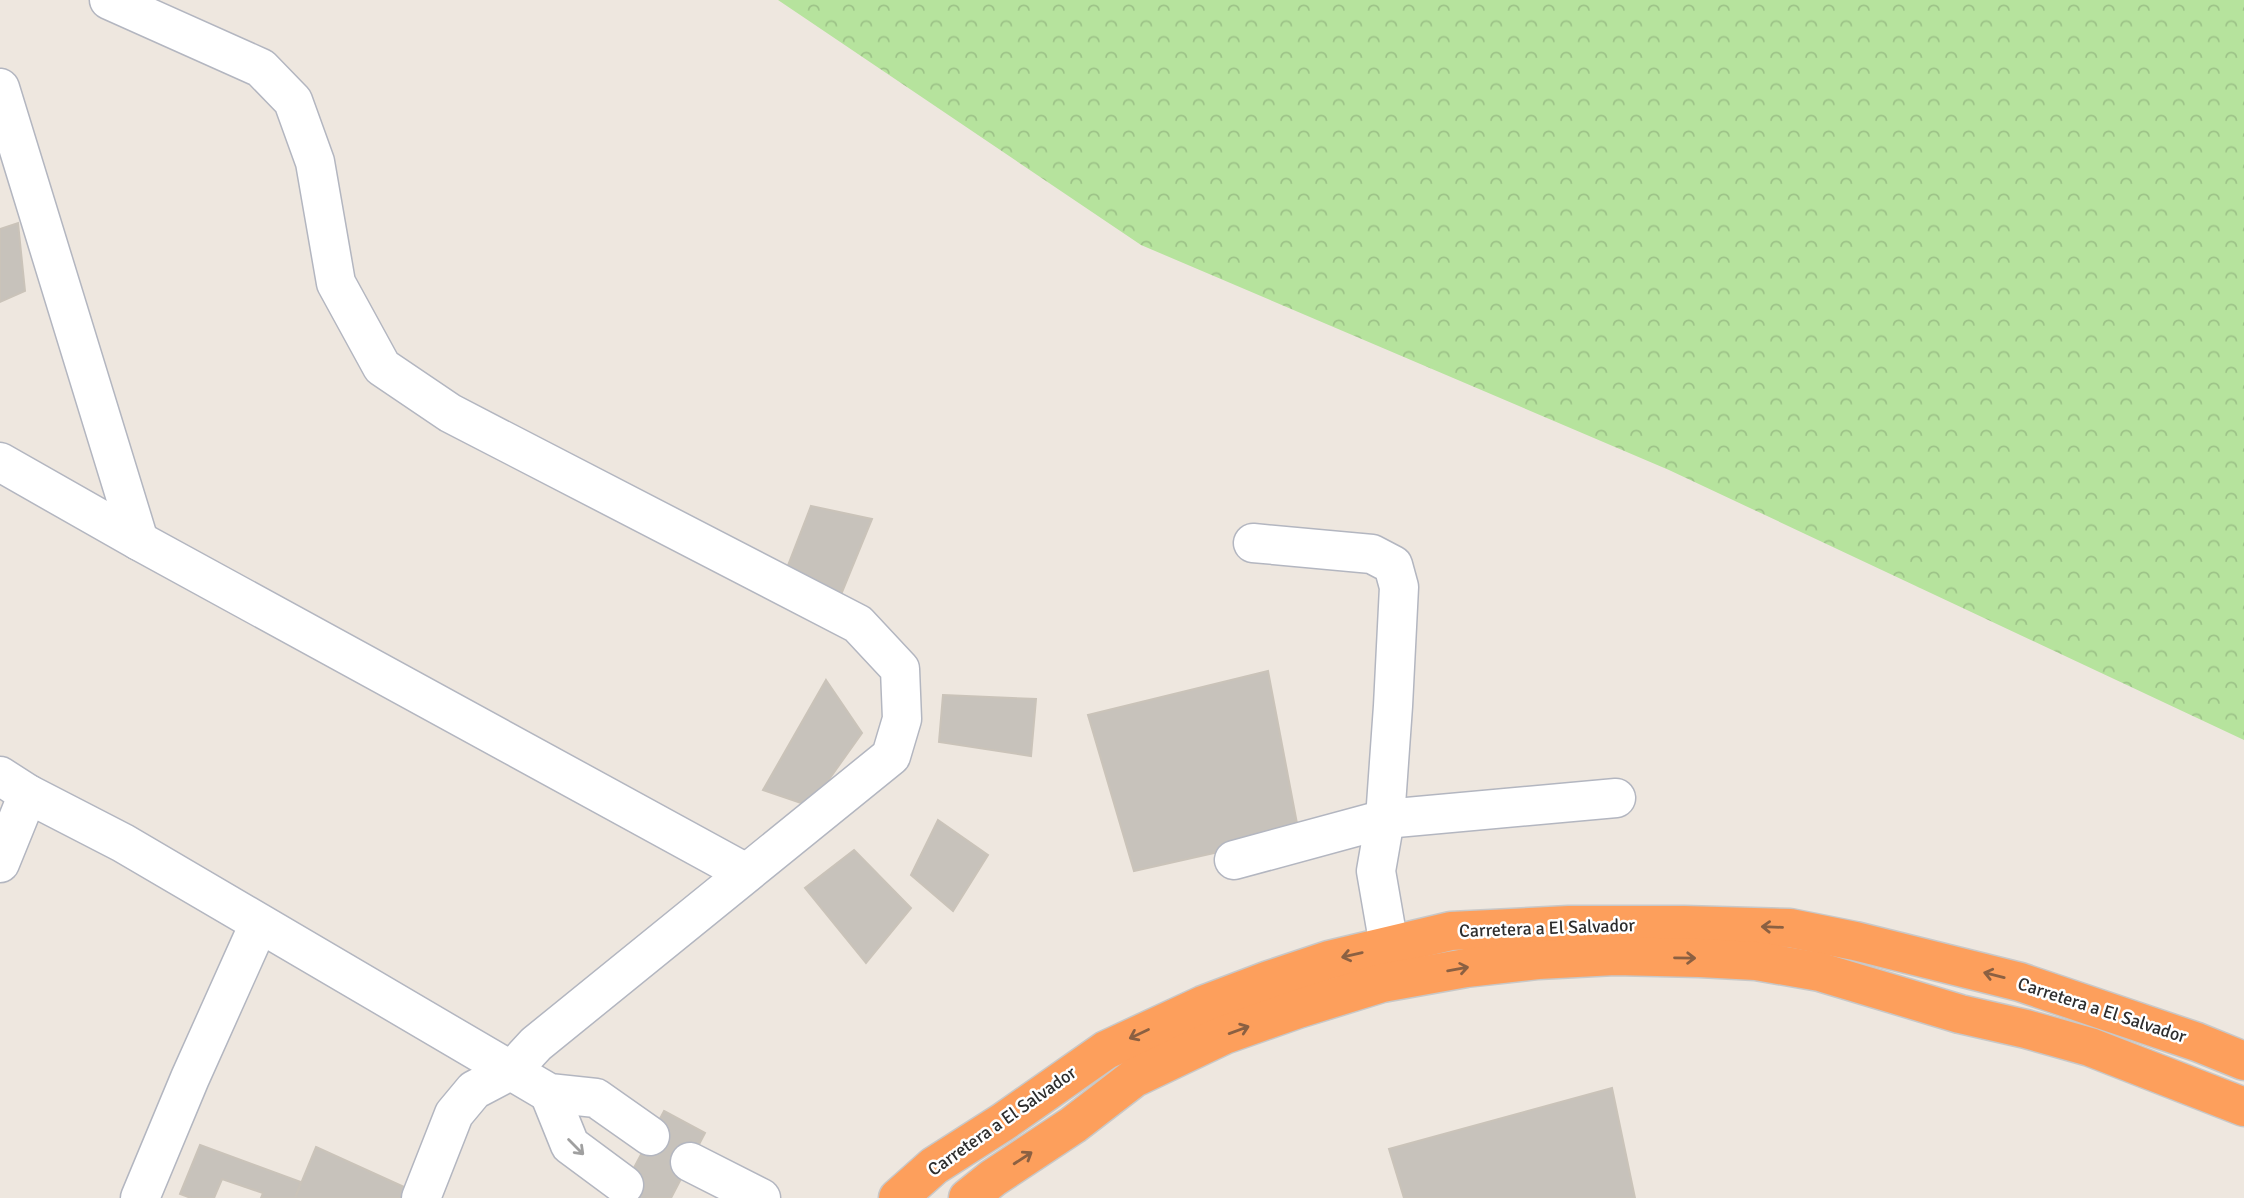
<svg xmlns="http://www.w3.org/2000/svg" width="2244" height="1198" font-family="Signika,sans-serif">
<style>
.forest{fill:url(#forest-crowns)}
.building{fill:#c7c2bb;stroke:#cac3b9;stroke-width:2}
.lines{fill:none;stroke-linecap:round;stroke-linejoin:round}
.minor-tunnel{stroke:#c7c2bb;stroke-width:38;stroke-dasharray:38 19;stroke-linecap:butt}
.minor-casing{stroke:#b3b6c0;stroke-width:41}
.highway-casing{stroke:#c8c8c8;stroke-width:41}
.minor{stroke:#fff;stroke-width:38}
.highway{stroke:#fd9f5c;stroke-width:38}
.oneway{stroke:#8b6042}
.oneway2{stroke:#a0a0a0}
.labels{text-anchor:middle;stroke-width:5;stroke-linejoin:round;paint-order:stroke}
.street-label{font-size:18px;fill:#2d2d2d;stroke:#fff}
</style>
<defs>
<pattern id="forest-crowns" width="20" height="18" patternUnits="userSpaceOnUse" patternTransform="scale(1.75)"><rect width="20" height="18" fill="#b6e39d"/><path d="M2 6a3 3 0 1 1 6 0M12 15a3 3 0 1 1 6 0" fill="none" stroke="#9dc388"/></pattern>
</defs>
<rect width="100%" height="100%" fill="#eee7df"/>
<polygon class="forest" points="778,0 2244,0 2244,740 1669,470 1141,245"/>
<g class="building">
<polygon points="18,223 25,291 0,302 0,229"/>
<polygon points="811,506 872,519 840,597 787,568"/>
<polygon points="1268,671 1299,834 1134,871 1088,715"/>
<polygon points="826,680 862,733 810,806 763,790"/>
<polygon points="943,695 1036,699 1031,756 939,742"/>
<polygon points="938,820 988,855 953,911 911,875"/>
<polygon points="854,850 911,908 866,963 805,888"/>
<polygon points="1612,1088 1635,1198 1404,1198 1389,1149"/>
<polygon points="664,1111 705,1133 671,1198 618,1198"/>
<polygon points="200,1145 301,1182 295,1198 261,1198 263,1193 222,1179 214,1198 191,1198 180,1194"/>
<polygon points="316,1147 413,1191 410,1198 295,1198"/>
</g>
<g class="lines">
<g class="minor-tunnel">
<polyline points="650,1136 690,1162"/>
<polyline points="624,1185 646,1198"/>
</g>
<defs>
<g id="minor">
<polyline points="109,0 261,68 293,101 315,162 336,283 382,367 450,413 858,624 900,669 902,719 891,756 536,1044 512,1070 474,1090 454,1114 421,1198"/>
<polyline points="0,88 139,541"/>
<polyline points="0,462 139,541 746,873"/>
<polyline points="1253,543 1372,554 1393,565 1399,587 1393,706 1385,819 1376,871 1389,946"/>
<polyline points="0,776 28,794 123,843 549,1093 596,1098 650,1136"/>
<polyline points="1234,860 1385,819 1616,798"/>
<polyline points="0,863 28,794"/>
<polyline points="549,1093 570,1145 624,1185"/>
<polyline points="690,1162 761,1198"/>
<polyline points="140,1198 190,1078 259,924"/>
</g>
<g id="highway">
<polyline points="898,1198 934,1166 1003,1122 1106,1050 1203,1005 1269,980 1329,960 1451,931 1569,925 1684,925 1790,928 1855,941 2020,982 2197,1042 2244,1061"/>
<polyline points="968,1198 993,1178 1073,1125 1134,1078 1224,1035 1298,1009 1382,983 1466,968 1538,960 1615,956 1700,958 1756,961 1820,972 1960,1014 2026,1029 2090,1047 2244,1107"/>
</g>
</defs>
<use href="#minor" class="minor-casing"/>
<use href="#highway" class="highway-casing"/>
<use href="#minor" class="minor"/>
<use href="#highway" class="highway"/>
</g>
<defs><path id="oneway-shaft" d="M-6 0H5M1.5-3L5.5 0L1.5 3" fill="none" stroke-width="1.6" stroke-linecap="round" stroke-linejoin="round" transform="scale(1.75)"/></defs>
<g class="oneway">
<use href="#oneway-shaft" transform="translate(1772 927) rotate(-178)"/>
<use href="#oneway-shaft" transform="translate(1352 955) rotate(167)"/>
<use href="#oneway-shaft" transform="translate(1685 958) rotate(1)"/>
<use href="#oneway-shaft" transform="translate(1458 969) rotate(-10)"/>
<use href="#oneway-shaft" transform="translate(1994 975) rotate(-166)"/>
<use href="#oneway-shaft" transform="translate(1239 1030) rotate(-20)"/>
<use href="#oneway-shaft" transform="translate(1139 1034) rotate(155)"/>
<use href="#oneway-shaft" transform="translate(1023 1158) rotate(-33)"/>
</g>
<use class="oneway2" href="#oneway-shaft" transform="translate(576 1147) rotate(45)"/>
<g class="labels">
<g class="street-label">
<text transform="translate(1547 928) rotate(-2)" y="6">Carretera a El Salvador</text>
<text transform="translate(2102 1010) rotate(18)" y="6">Carretera a El Salvador</text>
<text transform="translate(1002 1121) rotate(-35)" y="6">Carretera a El Salvador</text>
</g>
</g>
</svg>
